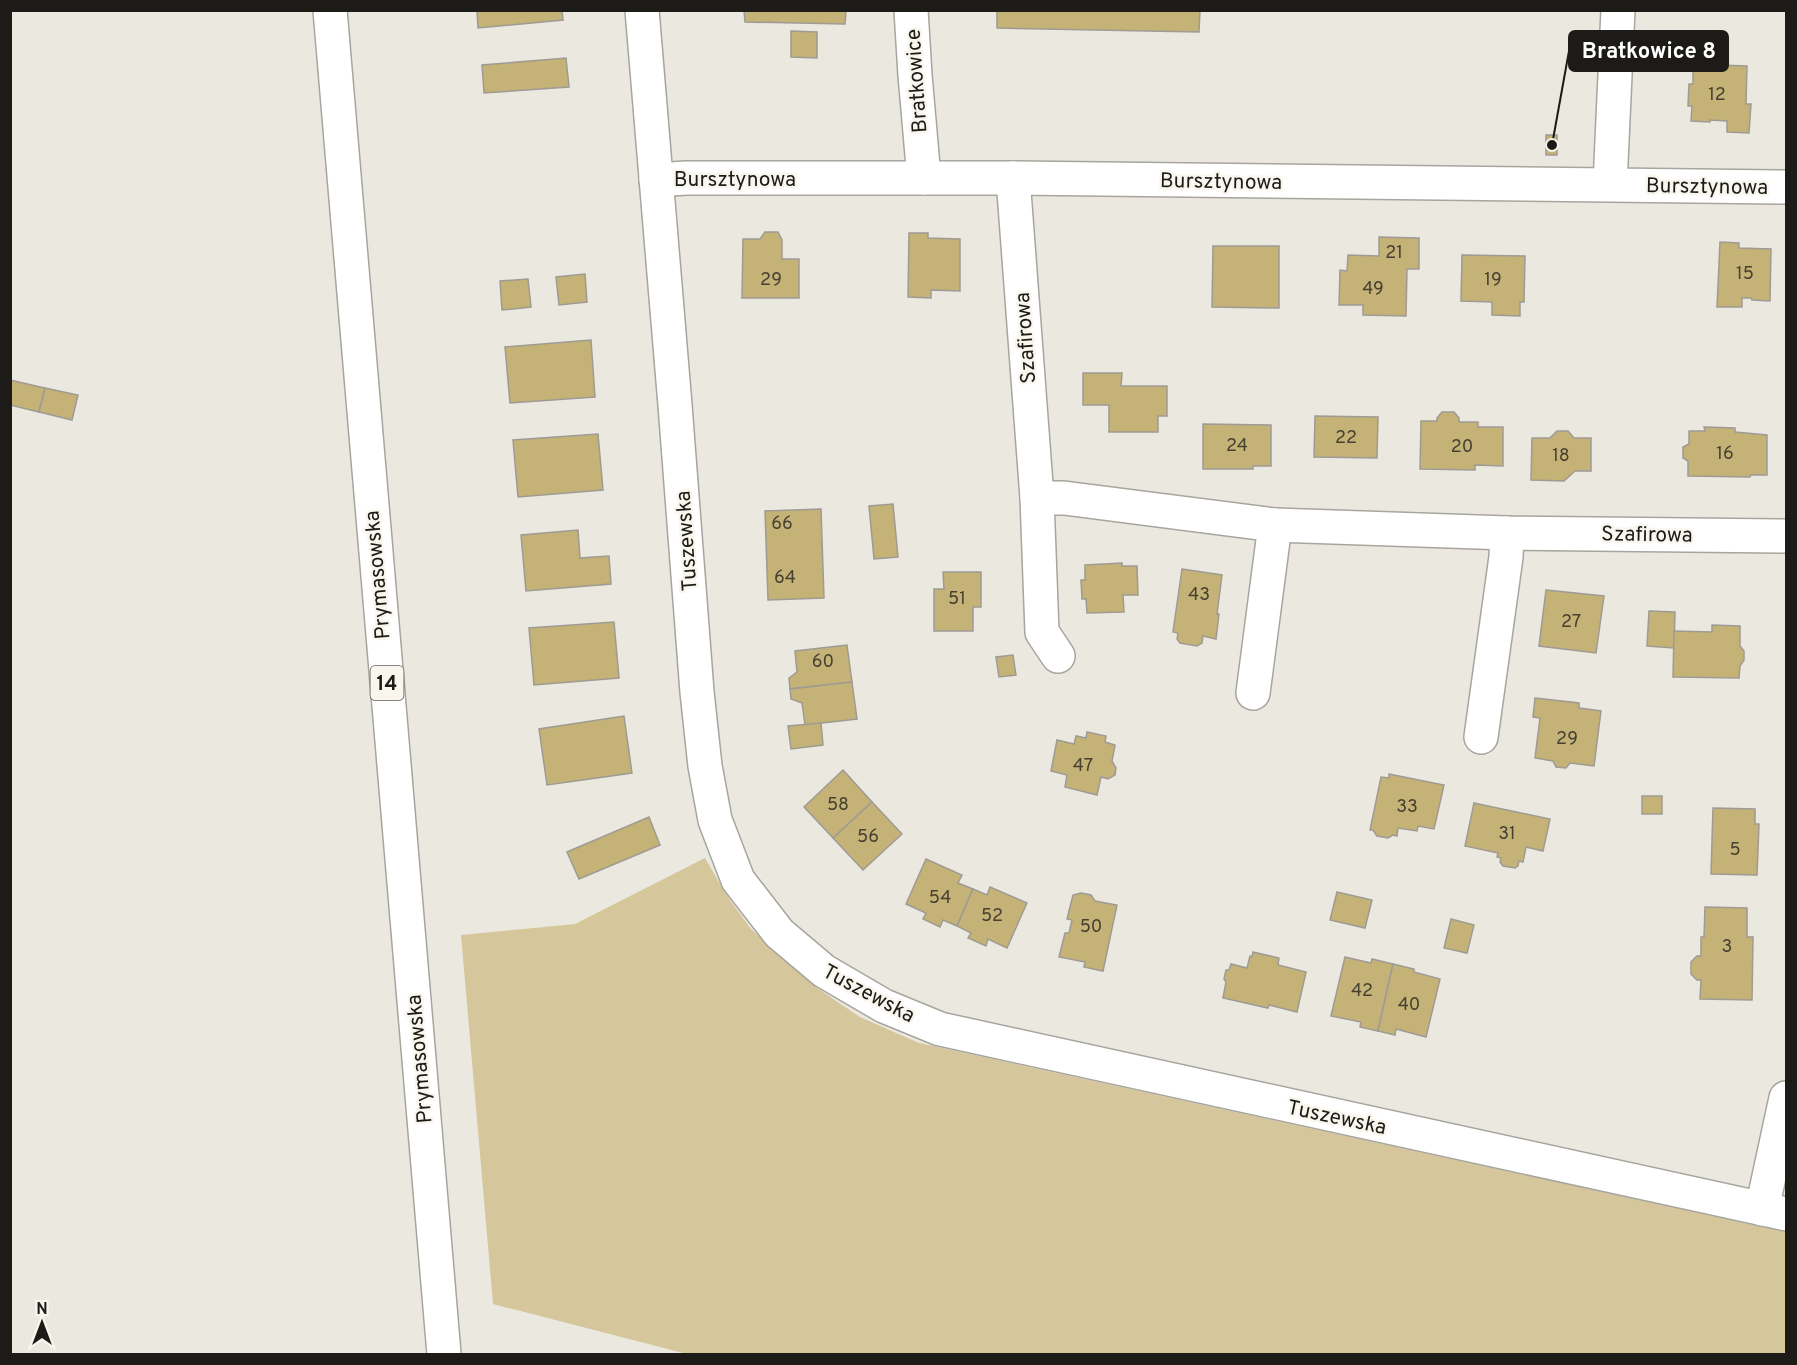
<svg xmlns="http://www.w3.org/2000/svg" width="1797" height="1365" font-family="Overpass,sans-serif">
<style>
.green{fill:#d5c79b}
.building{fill:#c5b277;stroke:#9e9b94;stroke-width:1.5}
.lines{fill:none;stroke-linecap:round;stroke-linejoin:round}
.minor-casing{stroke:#a7a59d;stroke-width:36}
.major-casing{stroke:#a7a59d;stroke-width:36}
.minor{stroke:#fff;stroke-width:33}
.major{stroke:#fff;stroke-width:33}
.labels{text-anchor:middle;stroke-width:5;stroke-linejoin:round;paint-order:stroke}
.number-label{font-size:18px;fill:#464130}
.shield{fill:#f8f6ed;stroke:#5e5d58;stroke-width:1.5}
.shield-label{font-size:20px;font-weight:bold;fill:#1c1b18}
.street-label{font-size:21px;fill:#1c1b18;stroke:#f8f6ed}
.leader{fill:none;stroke:#1c1b18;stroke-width:2}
.callout-dot{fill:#1c1b18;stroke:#f8f6ed;stroke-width:2}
.callout{fill:#1c1b18;stroke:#1c1b18;stroke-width:2}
.callout-label{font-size:22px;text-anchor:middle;font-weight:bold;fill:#fff}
</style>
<rect width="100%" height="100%" fill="#ebe8e0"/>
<polygon class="green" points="705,858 727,896 751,929 817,988 860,1017 919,1043 1786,1232 1786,1354 687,1354 493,1304 461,935 575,924"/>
<g class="building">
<polygon points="477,10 562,10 563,20 478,28"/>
<polygon points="744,10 846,10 845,24 745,22"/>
<polygon points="997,10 1200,10 1199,32 997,28"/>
<polygon points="791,31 817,32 817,58 791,57"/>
<polygon points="566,58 569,87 484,93 482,65"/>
<polygon points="1718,65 1747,66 1746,104 1751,104 1749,133 1727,132 1727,121 1710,120 1710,122 1691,121 1692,106 1688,106 1689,84 1693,84 1693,69 1718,71"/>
<rect x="1546" y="135" width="11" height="20"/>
<polygon points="765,232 778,232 782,240 782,259 799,259 799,298 742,298 743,239 760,239"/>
<polygon points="909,233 928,233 928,238 960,239 960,291 931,290 931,298 908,297"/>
<polygon points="1379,237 1419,238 1419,269 1407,269 1406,316 1363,315 1363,305 1339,305 1340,270 1347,271 1348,255 1379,256"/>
<polygon points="1720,242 1739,243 1739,248 1771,249 1770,301 1752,300 1751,298 1742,298 1742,307 1717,307"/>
<polygon points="1213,246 1279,246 1279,308 1212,307"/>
<polygon points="1462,255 1525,256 1524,302 1520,302 1520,316 1492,315 1492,302 1461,301"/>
<polygon points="585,274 587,302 559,305 556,277"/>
<polygon points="528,279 531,307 502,310 500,281"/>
<polygon points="591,340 595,397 510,403 505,347"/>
<polygon points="1083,373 1122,373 1121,386 1167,386 1167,416 1158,416 1158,432 1109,432 1109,405 1083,405"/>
<polygon points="10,380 45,388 39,412 10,405"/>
<polygon points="45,388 78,395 72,420 39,412"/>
<polygon points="1442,412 1454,412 1459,418 1459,422 1478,422 1478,427 1503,427 1503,466 1475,465 1475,470 1420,469 1421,421 1437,421 1437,418"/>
<polygon points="1315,416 1378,417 1377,458 1314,457"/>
<polygon points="1203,424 1271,425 1271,466 1253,466 1253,469 1203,469"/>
<polygon points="1704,427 1735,428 1735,432 1767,435 1767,475 1751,475 1750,477 1688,476 1688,461 1683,458 1683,447 1689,444 1689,431 1705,431"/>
<polygon points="1557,431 1568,431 1574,438 1591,438 1591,471 1575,471 1564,481 1531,480 1532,438 1550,438"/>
<polygon points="598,434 603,490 518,497 513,440"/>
<polygon points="893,504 898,557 874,559 869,506"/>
<polygon points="821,509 824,598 768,600 765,511"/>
<polygon points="578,530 580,558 609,556 611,584 526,591 521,535"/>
<polygon points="1122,563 1122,566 1137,566 1138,595 1123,595 1124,612 1087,613 1086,599 1082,599 1081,580 1085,580 1085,565"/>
<polygon points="1182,569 1222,575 1217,614 1219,614 1216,639 1203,636 1202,643 1197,646 1180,643 1177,639 1178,633 1173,632"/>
<polygon points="943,572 981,572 981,607 973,607 973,631 934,631 934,589 944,589"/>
<polygon points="1546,590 1604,596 1596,653 1539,646"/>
<polygon points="1649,611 1675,612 1674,648 1647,646"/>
<polygon points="614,622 619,678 534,685 529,628"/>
<polygon points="1712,625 1740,626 1740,646 1744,651 1744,660 1740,666 1739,678 1673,677 1674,631 1712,632"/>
<polygon points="847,645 852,682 790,689 789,678 797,672 795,651"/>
<polygon points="1013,655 1016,675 999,677 996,657"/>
<polygon points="852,682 857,719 805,725 802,703 791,699 790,689"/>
<polygon points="1535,698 1579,703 1579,708 1601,711 1594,766 1570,763 1566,768 1556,767 1553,761 1535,758 1540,718 1533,717"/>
<polygon points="624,716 632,773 547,785 539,729"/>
<polygon points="821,723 823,745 791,749 788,726"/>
<polygon points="1087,732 1106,736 1105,742 1115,745 1112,761 1116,768 1115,775 1108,779 1101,777 1097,795 1065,787 1067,775 1051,771 1057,740 1074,744 1076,736 1086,738"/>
<polygon points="843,770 872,802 833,838 804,807"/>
<polygon points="1389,774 1444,785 1434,829 1418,826 1417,831 1398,828 1397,836 1393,835 1388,838 1377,836 1373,830 1370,830 1381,777 1389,778"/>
<rect x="1642" y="796" width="20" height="18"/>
<polygon points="872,802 902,834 863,870 833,838"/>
<polygon points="1474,803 1550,819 1543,851 1526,847 1523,862 1519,861 1518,866 1515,868 1503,866 1500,862 1501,858 1497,857 1498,853 1465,846"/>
<polygon points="1713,808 1755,809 1755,824 1759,824 1757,875 1711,874"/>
<polygon points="649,817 660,845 579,879 567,852"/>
<polygon points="926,859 962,875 958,883 973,889 957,926 943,920 940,927 923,919 926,913 906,904"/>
<polygon points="990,887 1027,903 1007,948 988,939 986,946 968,938 971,933 957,926 973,889 987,895"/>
<polygon points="1337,892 1372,900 1365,928 1330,920"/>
<polygon points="1081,893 1091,895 1095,901 1117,905 1103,971 1084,967 1085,962 1059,957 1065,933 1069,933 1072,920 1067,919 1073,895"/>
<polygon points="1705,907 1747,908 1747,937 1753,937 1752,1000 1700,999 1701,980 1697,980 1691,974 1691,962 1697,956 1701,956 1701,937 1704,937"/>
<polygon points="1451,919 1474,925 1467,953 1444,948"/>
<polygon points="1253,952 1279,958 1278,965 1306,972 1297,1012 1269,1005 1268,1008 1223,998 1226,982 1224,979 1226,970 1229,970 1231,964 1247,968 1250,956 1252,957"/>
<polygon points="1345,957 1371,963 1372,959 1393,964 1378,1031 1360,1027 1361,1022 1331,1016"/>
<polygon points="1393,964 1414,969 1414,972 1440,979 1426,1037 1396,1029 1395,1035 1378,1031"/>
</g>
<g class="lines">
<defs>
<g id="minor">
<polyline points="642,10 675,405 697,692 705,766 715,820 738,880 779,933 824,971 884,1006 940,1029 1786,1214"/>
<polyline points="911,10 915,75 924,178"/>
<polyline points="1013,178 1037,498 1064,498 1275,525 1507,533 1786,536"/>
<polyline points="656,180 686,178 1013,178 1786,187"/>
<polyline points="1610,184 1618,10"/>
<polyline points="1037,498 1042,632 1058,656"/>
<polyline points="1253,693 1275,525"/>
<polyline points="1481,737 1506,557 1507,533"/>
<polyline points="1762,1209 1786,1098"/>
</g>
<polyline id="major" points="330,10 444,1354"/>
</defs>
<use href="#minor" class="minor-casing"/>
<use href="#major" class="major-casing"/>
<use href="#minor" class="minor"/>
<use href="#major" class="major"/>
</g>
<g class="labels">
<g class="number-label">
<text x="1717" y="100">12</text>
<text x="1394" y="258">21</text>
<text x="1745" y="279">15</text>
<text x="771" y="285">29</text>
<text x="1493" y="285">19</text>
<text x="1373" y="294">49</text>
<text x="1346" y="443">22</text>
<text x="1237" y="451">24</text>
<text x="1462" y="452">20</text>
<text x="1725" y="459">16</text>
<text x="1561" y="461">18</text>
<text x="782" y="529">66</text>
<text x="785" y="583">64</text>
<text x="1199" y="600">43</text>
<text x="957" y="604">51</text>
<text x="1571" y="627">27</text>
<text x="823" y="667">60</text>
<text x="1567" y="744">29</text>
<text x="1083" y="771">47</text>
<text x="838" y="810">58</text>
<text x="1407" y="812">33</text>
<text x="1507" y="839">31</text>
<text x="868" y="842">56</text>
<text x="1735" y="855">5</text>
<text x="940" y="903">54</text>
<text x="992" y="921">52</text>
<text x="1091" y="932">50</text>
<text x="1727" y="952">3</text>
<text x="1362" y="996">42</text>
<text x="1409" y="1010">40</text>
</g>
<rect class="shield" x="370.5" y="666" width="33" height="34" rx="4.5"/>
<g class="shield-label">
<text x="387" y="690">14</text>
</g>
<g class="street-label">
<text transform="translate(916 81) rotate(-94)" y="7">Bratkowice</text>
<text x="735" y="186">Bursztynowa</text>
<text transform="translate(1221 181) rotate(1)" y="7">Bursztynowa</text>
<text transform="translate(1707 186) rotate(1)" y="7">Bursztynowa</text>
<text transform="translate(1025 338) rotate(-94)" y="7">Szafirowa</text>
<text transform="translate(1647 534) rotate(1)" y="7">Szafirowa</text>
<text transform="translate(686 541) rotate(-94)" y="7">Tuszewska</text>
<text transform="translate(377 575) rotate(-95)" y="7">Prymasowska</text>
<text transform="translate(869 993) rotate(28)" y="7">Tuszewska</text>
<text transform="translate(419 1059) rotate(-95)" y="7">Prymasowska</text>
<text transform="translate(1337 1117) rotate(12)" y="7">Tuszewska</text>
</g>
</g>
<path class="leader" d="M1552 145L1569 51"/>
<circle class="callout-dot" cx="1552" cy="145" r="6"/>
<rect class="callout" x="1569" y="31" width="159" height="40" rx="6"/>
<g class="callout-label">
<text x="1649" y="58">Bratkowice 8</text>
</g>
<rect width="1797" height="1365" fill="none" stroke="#1c1b18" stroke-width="24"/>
<g transform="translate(42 1323)" stroke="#f8f6ed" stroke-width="4.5" paint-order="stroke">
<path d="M0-4.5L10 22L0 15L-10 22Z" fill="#1c1b18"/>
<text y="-9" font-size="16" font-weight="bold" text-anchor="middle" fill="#1c1b18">N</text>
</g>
</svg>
